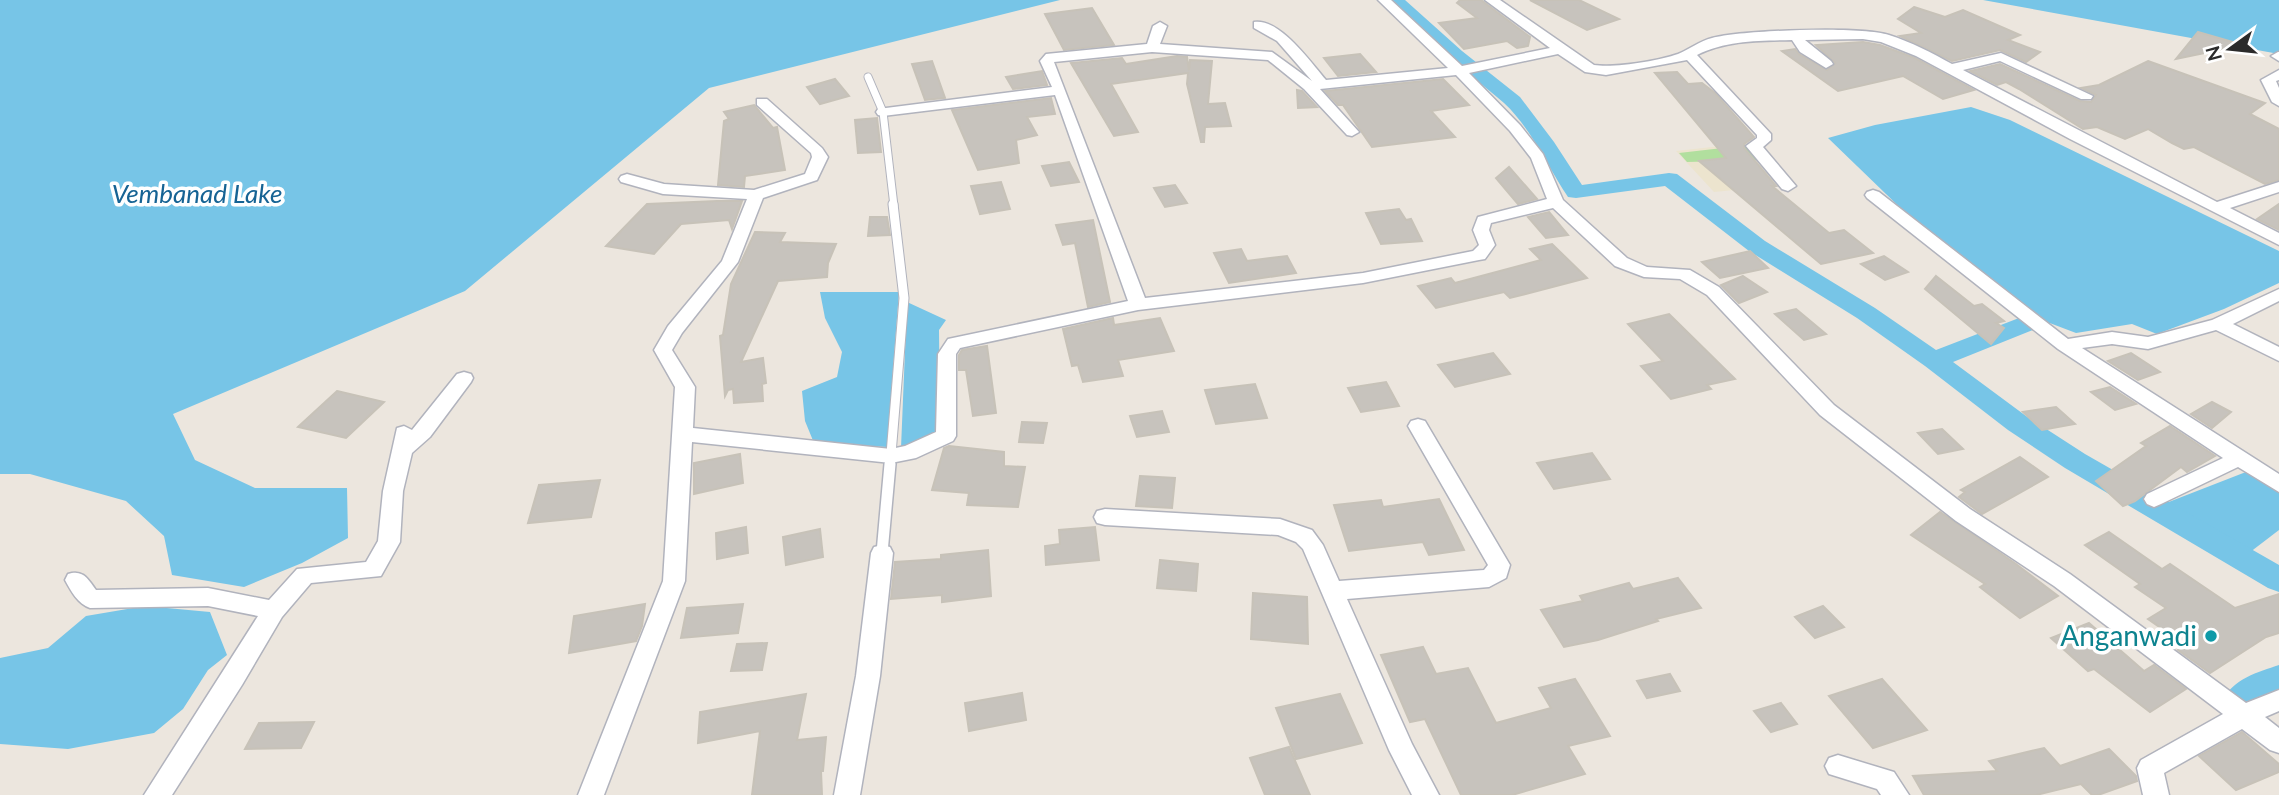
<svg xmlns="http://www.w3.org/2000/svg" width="2279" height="795" font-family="Lato,sans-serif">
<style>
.education{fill:#ece4ce}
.green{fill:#b1df9e}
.water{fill:#77c5e7}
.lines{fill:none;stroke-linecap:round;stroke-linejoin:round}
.canal{fill:#77c5e7;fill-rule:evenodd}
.building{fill:#c7c3bd;stroke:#c7c2b8;stroke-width:2}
.lane-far2-casing{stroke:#b1b3bd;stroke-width:9}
.lane-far1-casing{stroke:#b1b3bd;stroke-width:11}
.lane-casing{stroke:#b1b3bd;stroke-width:14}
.street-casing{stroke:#b1b3bd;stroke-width:3}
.lane-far2{stroke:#fff;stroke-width:7}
.lane-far1{stroke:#fff;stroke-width:9}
.lane{stroke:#fff;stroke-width:11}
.street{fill:#fff;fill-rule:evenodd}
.culture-dot{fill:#0f9aa8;stroke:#fff;stroke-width:2.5}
.labels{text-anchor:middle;stroke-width:7;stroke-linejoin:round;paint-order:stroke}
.water-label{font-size:26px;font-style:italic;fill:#166394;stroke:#fff}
.near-culture-label{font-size:28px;fill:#0d838f;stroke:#fff;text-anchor:end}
</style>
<rect width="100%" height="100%" fill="#ece6de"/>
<polygon class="education" points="1748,143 1784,185 1714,192 1676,151"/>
<polygon class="green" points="1749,145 1760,160 1687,162 1679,153"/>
<g class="water">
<polygon points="0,0 1060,0 709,88 465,291 173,414 195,460 255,488 347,488 348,538 302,563 244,587 172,575 164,536 126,501 30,474 0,474"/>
<polygon points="1983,0 2279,0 2279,54"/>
<polygon points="1971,107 2010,120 2279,251 2279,283 2224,309 2157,334 2132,324 2076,333 2047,322 1915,222 1828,138 1875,125"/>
<polygon points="820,292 899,292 887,447 814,443 805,421 802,391 837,377 842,352 825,318"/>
<polygon points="907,302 946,320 939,330 940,431 901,448"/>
<polygon points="2251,470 2279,488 2279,530 2245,556 2161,505"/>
<polygon points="145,606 210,612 227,655 208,670 183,709 154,733 68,749 0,744 0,658 48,648 86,616"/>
</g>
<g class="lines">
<g class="canal">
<path d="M1386,0H1405L1462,51L1520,97L1554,142L1582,185L1669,173L1677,174L1765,241L1875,308L1936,350L2032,313L2041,310L2050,313L2053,318L2050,323L1953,362L2026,416L2085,454L2279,565V592L2268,588L2065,468L2008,430L1925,366L1857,318L1749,251L1665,186L1576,198L1568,197C1548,167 1531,128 1504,103C1468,71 1415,38 1386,0Z"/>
<path d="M2279,665V693L2240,714L2228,710L2223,700C2233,679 2258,672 2279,665Z"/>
</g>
</g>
<g class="building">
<polygon points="1460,0 1481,0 1530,37 1528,46 1517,48 1507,41 1464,49 1439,23 1477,18 1457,3"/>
<polygon points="1530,0 1579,0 1619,19 1587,30"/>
<polygon points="1914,7 1945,17 1963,10 2020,35 2008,40 2040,52 2026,62 2000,50 1952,61 1900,36 1921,33 1898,19"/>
<polygon points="1092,8 1114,45 1064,50 1045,14"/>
<polygon points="2198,32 2243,45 2176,59"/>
<polygon points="1863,42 1880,45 1915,58 1974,90 1943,99 1903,76 1838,91 1782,51 1795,49 1799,54 1827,70 1835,63 1816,45"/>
<polygon points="1360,54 1376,72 1338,76 1324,58"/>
<polygon points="1177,56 1187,57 1189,70 1190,60 1212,61 1208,104 1225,103 1231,126 1205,127 1204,142 1201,142 1187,84 1188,73 1111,84 1138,132 1114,136 1071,63 1122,58 1126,64"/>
<polygon points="932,61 945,98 925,100 912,64"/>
<polygon points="2148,61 2265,103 2250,114 2279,129 2279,180 2265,184 2194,147 2184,149 2172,143 2148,129 2125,139 2097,127 2083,129 2019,89 2006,82 1997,85 1970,71 2000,64 2080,101 2091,102 2096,95 2081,88 2099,85"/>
<polygon points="1042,71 1047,85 1013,89 1006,77"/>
<polygon points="1677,72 1688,84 1702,83 1715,93 1754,137 1744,144 1744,148 1776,186 1772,186 1829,233 1844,230 1873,253 1821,264 1699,161 1726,158 1655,73"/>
<polygon points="835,79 849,96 820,104 807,87"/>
<polygon points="1443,79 1469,105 1431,111 1455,137 1372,147 1343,105 1338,105 1325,91"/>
<polygon points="1297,90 1302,91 1317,107 1298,108"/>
<polygon points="1051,98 1055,114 1027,117 1037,135 1016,140 1019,163 978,170 952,110"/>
<polygon points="754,105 773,128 777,127 785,170 745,176 744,187 718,185 724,121 729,119 724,112"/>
<polygon points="877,118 881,152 858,153 855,120"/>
<polygon points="1069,162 1079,182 1051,186 1042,166"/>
<polygon points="1509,167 1537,199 1518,204 1496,178"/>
<polygon points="1001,182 1010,209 980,214 971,186"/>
<polygon points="1175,185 1187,203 1165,207 1154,188"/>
<polygon points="717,201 742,201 732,229 729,220 681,224 654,254 606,246 647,204"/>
<polygon points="2279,204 2279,230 2257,219"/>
<polygon points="1399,209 1406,220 1411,219 1422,241 1381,244 1366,213"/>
<polygon points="1549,212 1568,235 1546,238 1528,217"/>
<polygon points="870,217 887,217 890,235 868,236"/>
<polygon points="1093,220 1110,302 1088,307 1075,243 1063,245 1056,225"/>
<polygon points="755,232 785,233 780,242 836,244 828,263 827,277 778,281 741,362 763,358 766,383 762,384 763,401 734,403 733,389 728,390 725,396 720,336 723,335 731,284"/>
<polygon points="1552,244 1587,278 1510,298 1504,292 1436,308 1418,286 1451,278 1455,283 1541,260 1530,249"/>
<polygon points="1241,249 1247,261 1287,256 1296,273 1229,283 1214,253"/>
<polygon points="1750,251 1768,268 1720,278 1702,262"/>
<polygon points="1884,256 1908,272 1885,280 1861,264"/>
<polygon points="1743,276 1767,292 1739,303 1721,285"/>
<polygon points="1936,276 1974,306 1982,304 2004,321 1996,323 2004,328 1991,344 1925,289"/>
<polygon points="1796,309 1826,334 1804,340 1775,314"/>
<polygon points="1669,314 1735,379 1707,385 1711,389 1671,399 1641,366 1663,361 1628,324"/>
<polygon points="1113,318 1114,325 1160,318 1174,351 1118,360 1123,376 1083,382 1078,365 1072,366 1063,329"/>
<polygon points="987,346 996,413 973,416 966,370 959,370 959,355 962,350"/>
<polygon points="1493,353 1510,374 1455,387 1438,365"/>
<polygon points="2131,353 2160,372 2138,380 2108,361"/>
<polygon points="1386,382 1399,406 1361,412 1348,388"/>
<polygon points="1255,384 1267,418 1216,424 1205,390"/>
<polygon points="2110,387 2136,404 2115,410 2091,392"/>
<polygon points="337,391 384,402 346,438 298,427"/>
<polygon points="2212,402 2231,412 2212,428 2191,414"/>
<polygon points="2056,407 2075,424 2042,430 2023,412"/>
<polygon points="1162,411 1169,432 1137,437 1130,416"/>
<polygon points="1022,422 1047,423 1043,443 1019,442"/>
<polygon points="2170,426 2215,456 2187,472 2181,467 2135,501 2123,506 2096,481 2146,446 2141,443"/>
<polygon points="1942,429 1963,449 1938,454 1918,433"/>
<polygon points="949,446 1004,452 1004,466 1025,467 1018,507 967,505 969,493 932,490 944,448"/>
<polygon points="1592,453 1610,479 1554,489 1537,463"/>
<polygon points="740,454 743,483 694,494 694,463"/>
<polygon points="2020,457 2048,477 1982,514 1959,497 1965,492 1961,490"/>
<polygon points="1140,476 1175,478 1172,508 1136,506"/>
<polygon points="600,480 591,517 528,523 539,485"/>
<polygon points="1439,499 1464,550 1429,555 1423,542 1349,551 1334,505 1381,500 1383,507"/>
<polygon points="1940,512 2016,564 2058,596 2020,618 1980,587 1985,584 1911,535"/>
<polygon points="746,527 748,553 717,559 716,533"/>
<polygon points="1095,527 1099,560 1046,565 1045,546 1060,544 1059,530"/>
<polygon points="820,529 823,557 786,565 783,537"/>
<polygon points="2109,532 2162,569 2170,564 2235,608 2279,594 2279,633 2266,637 2210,673 2178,650 2185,645 2148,619 2166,608 2135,587 2140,584 2085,545"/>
<polygon points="988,550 991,596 942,602 942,595 891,599 895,562 941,559 941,555"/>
<polygon points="1160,560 1198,564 1196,591 1157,588"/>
<polygon points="1678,578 1701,608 1656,619 1658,621 1598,640 1564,647 1541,610 1583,601 1580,596 1629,583 1633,589"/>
<polygon points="1253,593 1307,597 1308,644 1251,639"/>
<polygon points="645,604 642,626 636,641 569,653 574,616"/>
<polygon points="743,604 738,633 681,638 687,608"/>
<polygon points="1823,606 1844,627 1815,638 1795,617"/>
<polygon points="2089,623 2144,671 2154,665 2186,689 2150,712 2094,669 2088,671 2051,638"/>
<polygon points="767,643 762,670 731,671 737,644"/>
<polygon points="1423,647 1436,674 1468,668 1496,723 1551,708 1539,688 1575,679 1610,736 1568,746 1585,774 1512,795 1461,795 1425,719 1410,722 1381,655"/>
<polygon points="1670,674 1680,691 1647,698 1637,681"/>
<polygon points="1882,679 1927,730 1873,748 1829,696"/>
<polygon points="1022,693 1026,720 969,731 965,703"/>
<polygon points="806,694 797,740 826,737 823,771 821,771 822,795 752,795 760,731 698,743 700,712"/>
<polygon points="1340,694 1362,743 1296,759 1276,708"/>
<polygon points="1781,703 1797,724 1771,732 1754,711"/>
<polygon points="314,722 301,748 245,749 259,723"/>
<polygon points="2242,732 2279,764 2279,772 2236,790 2199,756"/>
<polygon points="1289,747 1310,795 1265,795 1250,758"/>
<polygon points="2044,748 2060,766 2109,749 2136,776 2137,781 2098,795 2092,795 2081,784 2036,795 1924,795 1913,776 1997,771 1989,761"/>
</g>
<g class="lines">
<defs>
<polyline id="lane-far2" points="868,77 883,112 894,206"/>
<polyline id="lane-far1" points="890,466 904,298 893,204"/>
<polyline id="lane" points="882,553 890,464"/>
<g id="street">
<path d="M1378,0H1391L1462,66L1550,48L1485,0H1500L1594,65C1615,68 1658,61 1678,54C1690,49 1700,41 1712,38C1744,30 1859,26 1889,35C1911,42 1932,53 1952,64L2001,53L2093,96L2091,99H2081L2000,61L1963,70L2217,202L2279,182V192L2230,208L2279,233V245L2070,139L1916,56L1881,42L1863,39L1805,40L1831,61L1833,64L1826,68L1800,52L1792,40C1758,41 1728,40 1697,55L1771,134V140L1763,147L1796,186L1788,191L1782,189L1746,146L1757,138V135L1687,60L1606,75L1585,72L1558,54L1469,73L1520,125L1543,154L1563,200L1627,258L1647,267L1690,270L1719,287L1834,405L1970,509L2070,574L2246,703L2279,690V711L2265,717L2279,728V753L2270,750L2242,729L2164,773L2169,795H2143L2137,768L2141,760L2223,714L2054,586L1956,521L1820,415L1707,295L1680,279L1644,277L1615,266L1553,208L1491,223L1489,230L1495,245L1485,259L1479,260L1363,283L1138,310L960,348L956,354V436L953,441L916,458L891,463L692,442L685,581L604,795H578L663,581L675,387L654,350L668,326L722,261L747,199L663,194L621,182L619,179L621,176L627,174L664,184L754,190L805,174L812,157L811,153L757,105V99H767L822,148L828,157L817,180L763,198L738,262L682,333L672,350L695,387L693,428L891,449L905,446L936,432L938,354L948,339L1128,301L1055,95L883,116L878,115L876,112L878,109L1052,87L1040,61L1046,54L1147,44L1153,26L1160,22L1167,26L1160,44L1272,52L1312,81L1277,41L1254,28V22C1280,18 1311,63 1326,80L1448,68ZM1152,52L1268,60L1304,89L1347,135L1352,136L1359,132L1320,89L1456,75L1510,131L1531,158L1547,199L1478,217L1473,230L1479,245L1473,251L1363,273L1145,298L1054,62Z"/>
<polygon points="2278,52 2279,52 2279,61 2271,56"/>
<polygon points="2279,70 2279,80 2276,81 2279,88 2279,106 2272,102 2261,80"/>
<polygon points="1873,190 1879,192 2068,339 2112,332 2148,337 2212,320 2279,289 2279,301 2233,324 2279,347 2279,361 2216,330 2148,349 2112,344 2082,348 2279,474 2279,492 2238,467 2161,504 2154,507 2147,504 2144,499 2147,494 2223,458 2058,349 1867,198 1865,195 1867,192"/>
<path d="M464,372L471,374L473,378L471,382L430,437L412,453L403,491L400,542L381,576L311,583L282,617L242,685L172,795H144L258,616L208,606L90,608C78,604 71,591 65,580L68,574C83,569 88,579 96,590L208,588L269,600L297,569L366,562L378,541L383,491L397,428L404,426L412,430L457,374Z"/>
<polygon points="1418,419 1425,421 1510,565 1506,578 1489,587 1347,599 1412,744 1439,795 1412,795 1389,750 1303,549 1296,542 1278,535 1105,525 1097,523 1094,517 1097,511 1105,509 1280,519 1312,530 1323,545 1339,581 1484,570 1488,565 1408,426 1411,421"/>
<polygon points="882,545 890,547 893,553 880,676 860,795 834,795 856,676 871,553 874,547"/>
<polygon points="1838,755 1894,772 1909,795 1881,795 1877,789 1829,774 1825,766 1829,758"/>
</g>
</defs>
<use href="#lane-far2" class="lane-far2-casing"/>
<use href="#lane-far1" class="lane-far1-casing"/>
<use href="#lane" class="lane-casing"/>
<use href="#street" class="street-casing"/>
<use href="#lane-far2" class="lane-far2"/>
<use href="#lane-far1" class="lane-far1"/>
<use href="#lane" class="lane"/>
<use href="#street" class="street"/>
</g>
<circle class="culture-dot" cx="2211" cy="636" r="7"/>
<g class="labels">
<g class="water-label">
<text x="197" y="203">Vembanad Lake</text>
</g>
<g class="near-culture-label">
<text x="2197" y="646">Anganwadi</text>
</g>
</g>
<g transform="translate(2230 49) rotate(255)" stroke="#ffffff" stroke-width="5" paint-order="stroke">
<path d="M0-5L12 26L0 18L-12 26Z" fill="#2b2b2b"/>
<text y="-10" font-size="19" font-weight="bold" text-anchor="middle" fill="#2b2b2b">N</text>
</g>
</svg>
